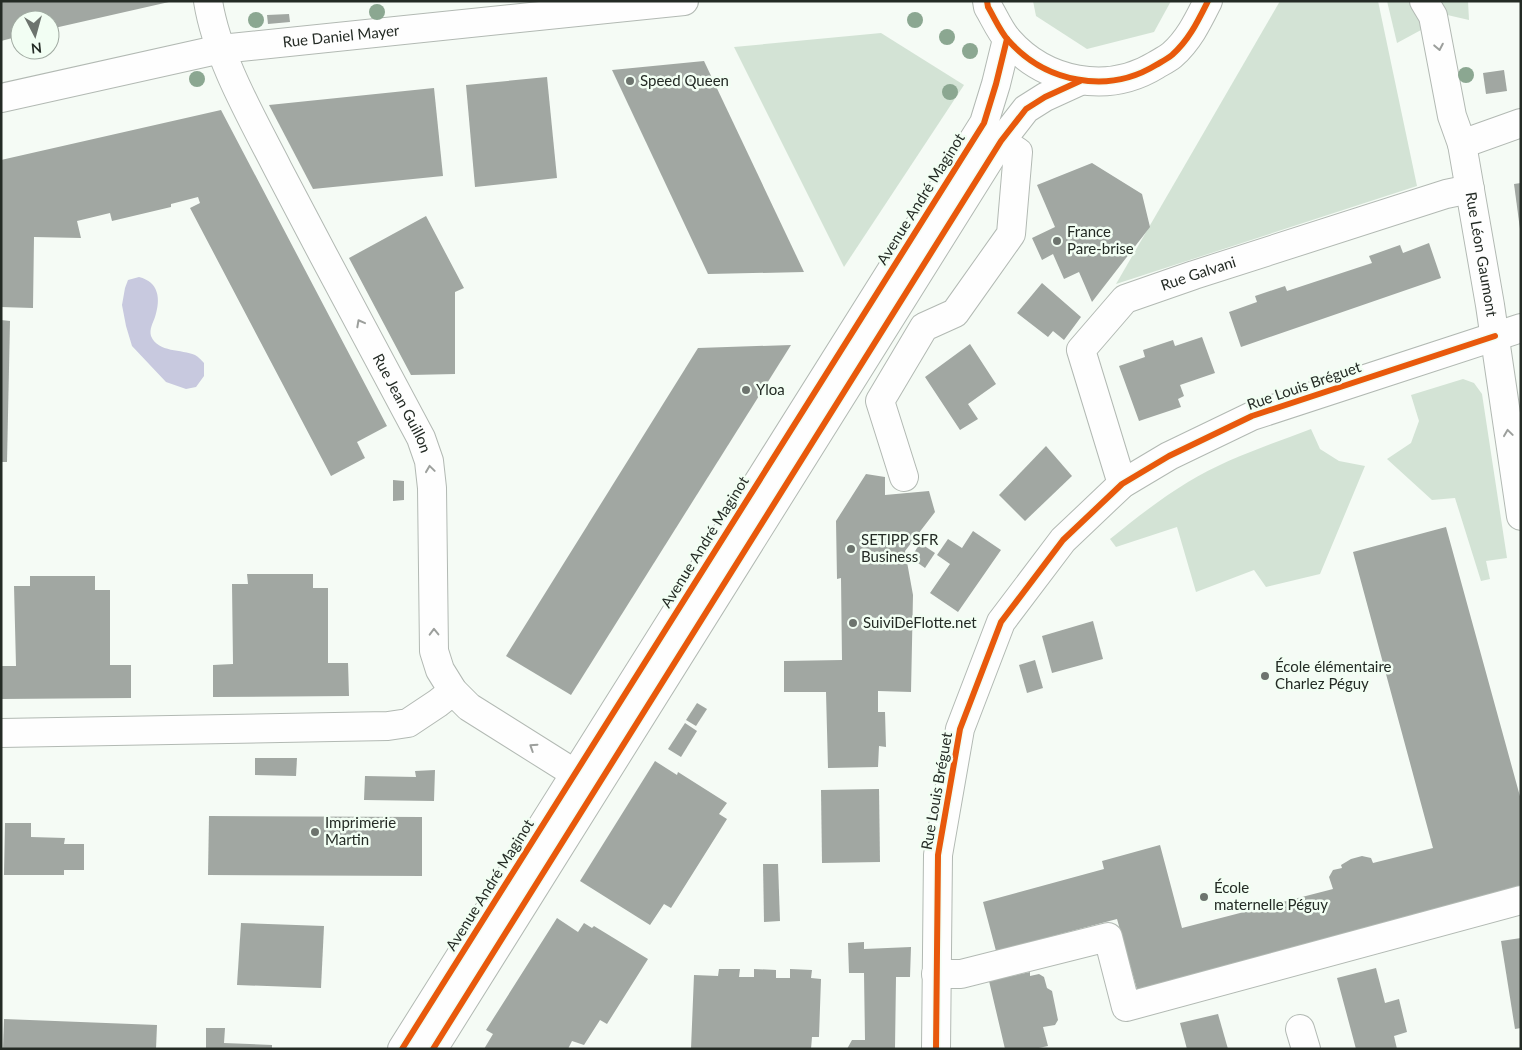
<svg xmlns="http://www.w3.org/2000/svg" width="1522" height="1050" font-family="Lato,sans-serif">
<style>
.green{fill:#d3e3d5}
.water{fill:#c8c9df}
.building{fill:#a1a7a2}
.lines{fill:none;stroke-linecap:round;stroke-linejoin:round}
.minor-casing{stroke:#b2b9b3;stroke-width:30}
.major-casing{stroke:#b2b9b3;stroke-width:30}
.minor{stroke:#fefefe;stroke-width:28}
.major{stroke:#fefefe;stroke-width:28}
.cycleway-casing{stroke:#f2fef3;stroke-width:9}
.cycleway{stroke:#e8590c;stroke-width:6}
.tree{fill:#8ba791}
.oneway{stroke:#9c9f9c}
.poi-dot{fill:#6d746e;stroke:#f2fef3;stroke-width:2}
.labels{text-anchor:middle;stroke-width:5;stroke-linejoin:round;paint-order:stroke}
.street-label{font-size:15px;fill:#242b25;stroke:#f2fef3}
.poi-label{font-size:15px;fill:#242b25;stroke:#f2fef3;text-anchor:start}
</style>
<rect width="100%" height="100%" fill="#f5fbf5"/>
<g class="green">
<polygon points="1033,1 1171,1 1154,32 1087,49 1036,16"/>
<polygon points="1280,1 1378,1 1417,186 1116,284"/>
<polygon points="1387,1 1411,1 1418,16 1421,30 1397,43"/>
<polygon points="1438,1 1468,1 1469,20 1443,14"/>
<polygon points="881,33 964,85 844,267 734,47"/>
<polygon points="1463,379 1474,383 1482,394 1507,558 1486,561 1490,579 1481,581 1455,498 1432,500 1387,459 1411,443 1419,421 1411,395"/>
<path d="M1311,429L1320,449L1339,461L1365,466L1320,574L1266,587L1254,570L1196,592L1177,527L1116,547L1110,539C1135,519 1160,499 1188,482C1226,459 1269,445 1311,429Z"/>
</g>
<path class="water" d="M139,277C159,282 161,299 155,317C153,323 149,329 151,336C158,353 182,349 195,355C199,357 201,360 204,363V376L196,387L186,389L166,382L132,346L126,326L122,305L125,288L128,280Z"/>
<g class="building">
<polygon points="1,1 169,1 169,2 50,29 50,20 20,20 20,36 1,41"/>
<polygon points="289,14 290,22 268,24 267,15"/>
<polygon points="704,61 804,272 708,274 612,70"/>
<polygon points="1504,70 1507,91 1486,94 1483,73"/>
<polygon points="547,77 557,178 475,187 466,85"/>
<polygon points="434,88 443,176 313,189 269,105"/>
<polygon points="221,110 387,426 357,442 365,458 331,476 190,208 200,203 198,197 171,204 171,207 112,221 110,213 77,221 81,238 34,237 33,308 1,307 1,160"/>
<polygon points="1092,163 1142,194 1150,227 1092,302 1079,272 1064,279 1053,254 1042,260 1032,238 1055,227 1037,185"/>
<polygon points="1521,183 1521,229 1520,229 1514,184"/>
<polygon points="426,216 464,288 455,292 455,374 411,375 349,258"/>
<polygon points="1429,243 1441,278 1241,347 1229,312 1257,302 1255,296 1285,286 1287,291 1372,263 1369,256 1400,245 1403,253"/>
<polygon points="1042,283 1081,317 1064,340 1053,331 1048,337 1017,313"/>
<polygon points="1,320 10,321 7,462 1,462"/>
<polygon points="1202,337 1215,373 1180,385 1184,396 1178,399 1181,407 1139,421 1119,366 1145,357 1143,350 1173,340 1175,346"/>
<polygon points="970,344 996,384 968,404 978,419 960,430 925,377"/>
<polygon points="791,345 571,695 506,656 698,348"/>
<polygon points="1046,446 1072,476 1025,521 999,495"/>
<polygon points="866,474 885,477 885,495 929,491 935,512 905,551 913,595 911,692 878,691 878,712 885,712 886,747 879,746 878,767 828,768 826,692 784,692 784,661 842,660 841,578 837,579 836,521"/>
<polygon points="393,480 404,481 404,500 393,501"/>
<polygon points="1446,527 1521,800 1521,889 1138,993 1117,919 996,951 983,902 1104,869 1102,861 1160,845 1182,928 1333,889 1329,877 1333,870 1342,868 1341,865 1351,859 1362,856 1371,858 1373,863 1433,848 1353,552"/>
<polygon points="973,531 1001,550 958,612 930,593 950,564 937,555 948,539 962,548"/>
<polygon points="920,543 935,553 925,568 911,558"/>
<polygon points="247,574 313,574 313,588 328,588 328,663 348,663 349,696 213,697 213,665 233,664 232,584 248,584"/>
<polygon points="30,576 95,576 95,590 110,590 110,665 131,665 131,698 1,699 1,666 16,666 14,586 30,586"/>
<polygon points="1093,621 1103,659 1052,673 1042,636"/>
<polygon points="1035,660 1043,688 1027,693 1019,665"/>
<polygon points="697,703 707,709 696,726 686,720"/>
<polygon points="685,723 697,731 681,757 668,749"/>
<polygon points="255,758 297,758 296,776 255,775"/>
<polygon points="655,761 677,775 678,772 727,803 719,814 727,819 671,908 664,904 650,925 580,881"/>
<polygon points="435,770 434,801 364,800 365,776 416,777 415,771"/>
<polygon points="879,789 880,862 822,863 821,790"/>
<polygon points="209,816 422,817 422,876 208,875"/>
<polygon points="5,823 31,823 31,837 65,838 64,844 84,844 84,870 64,870 64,875 4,875"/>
<polygon points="763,864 778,864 780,921 764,922"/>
<polygon points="557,918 578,932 584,923 592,928 594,926 648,959 607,1024 600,1020 584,1045 572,1041 568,1049 484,1049 493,1034 486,1030"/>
<polygon points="241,923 324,926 321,988 237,985"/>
<polygon points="1521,938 1521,1028 1515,1029 1501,941"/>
<polygon points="864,942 864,949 911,947 910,977 896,977 895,1049 847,1049 852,1040 865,1040 864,973 849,973 848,943"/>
<polygon points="1376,968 1385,1003 1399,999 1407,1032 1394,1036 1397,1049 1356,1049 1337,978"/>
<polygon points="719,969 740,969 739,977 754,977 754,969 776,970 776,978 790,978 790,969 812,970 811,978 821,979 819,1037 812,1037 811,1049 691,1049 694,975 718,976"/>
<polygon points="1030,972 1030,976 1039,974 1044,977 1047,988 1052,991 1058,1020 1055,1025 1043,1027 1048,1046 1034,1049 1005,1049 989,981"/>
<polygon points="1218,1014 1228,1049 1187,1049 1180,1023"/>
<polygon points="4,1019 157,1025 156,1049 3,1049"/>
<polygon points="206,1028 225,1028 224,1043 272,1045 272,1049 206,1049"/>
</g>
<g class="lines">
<defs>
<g id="minor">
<path id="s1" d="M208,1C217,58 252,118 278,169C325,259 373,348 421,438L429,461L432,488L434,651L440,670L453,691L469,707L574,773"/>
<polyline points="1424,1 1433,16 1452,116 1462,144 1521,123"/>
<path id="s2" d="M1462,144L1490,305L1521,516"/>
<polyline points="904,477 880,401 924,327 955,313 1011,234 1018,152 1001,141"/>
<path id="s3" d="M1122,484L1081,350L1125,299L1194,275L1446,194L1470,189"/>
<polyline points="1,733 388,726 408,723 438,703 453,691"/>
<polyline points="936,974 961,974 1108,937 1126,1007 1521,900"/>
<polyline points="1300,1029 1306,1049"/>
<polyline points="936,1049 938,855 960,729 1001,622 1063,540 1122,484 1169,456 1252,416 1521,328"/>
</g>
<g id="major">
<path d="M987,1L988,7C994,17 1000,31 1008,40C1045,82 1107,95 1156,65C1161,62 1167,59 1172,55C1189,40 1198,21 1208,1"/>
<path id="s4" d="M1,98L221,49L684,1"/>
<polyline points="402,1049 984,123 996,84 1007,39"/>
<polyline points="433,1049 1001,141 1026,109 1045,97 1080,81"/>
</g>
</defs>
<use href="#minor" class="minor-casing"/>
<use href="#major" class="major-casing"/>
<use href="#minor" class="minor"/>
<use href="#major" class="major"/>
<defs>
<g id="cycleway">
<path d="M987,1L988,7C994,17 1000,31 1008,40C1045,82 1107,95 1156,65C1161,62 1167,59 1172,55C1189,40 1198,21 1208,1"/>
<polyline points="402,1049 984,123 996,84 1007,39"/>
<polyline points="433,1049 1001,141 1026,109 1045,97 1080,81"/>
<polyline points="936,1049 938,855 960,729 1001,622 1063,540 1122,484 1169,456 1252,416 1495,336"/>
</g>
</defs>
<use href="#cycleway" class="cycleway-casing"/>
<use href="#cycleway" class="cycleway"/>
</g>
<g class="tree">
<circle cx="377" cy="12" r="8"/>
<circle cx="256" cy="20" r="8"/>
<circle cx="915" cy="20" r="8"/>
<circle cx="947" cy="37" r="8"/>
<circle cx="970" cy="51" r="8"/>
<circle cx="1466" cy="75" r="8"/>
<circle cx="197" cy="79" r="8"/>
<circle cx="950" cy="92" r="8"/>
</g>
<defs><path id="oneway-chevron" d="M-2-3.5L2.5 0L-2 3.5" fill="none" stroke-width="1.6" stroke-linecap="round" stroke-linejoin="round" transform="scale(1.25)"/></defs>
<g class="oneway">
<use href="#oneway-chevron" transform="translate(1439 47) rotate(79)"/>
<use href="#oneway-chevron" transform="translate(360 323) rotate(-118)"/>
<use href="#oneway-chevron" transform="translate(1508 433) rotate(-98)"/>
<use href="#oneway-chevron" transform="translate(430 469) rotate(-98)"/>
<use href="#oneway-chevron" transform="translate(434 632) rotate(-91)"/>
<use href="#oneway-chevron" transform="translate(533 747) rotate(-147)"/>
</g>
<g class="poi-dot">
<circle cx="630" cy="81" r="5"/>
<circle cx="1057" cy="241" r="5"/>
<circle cx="746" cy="390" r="5"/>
<circle cx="851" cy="549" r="5"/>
<circle cx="853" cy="623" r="5"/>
<circle cx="1265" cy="676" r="5"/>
<circle cx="315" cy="832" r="5"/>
<circle cx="1204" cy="897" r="5"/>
</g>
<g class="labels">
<g class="street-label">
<text dy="5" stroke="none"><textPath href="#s4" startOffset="346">Rue Daniel Mayer</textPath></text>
<text transform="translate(921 199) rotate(-58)" y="5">Avenue André Maginot</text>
<text dy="5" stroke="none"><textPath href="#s2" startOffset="112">Rue Léon Gaumont</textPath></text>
<text dy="5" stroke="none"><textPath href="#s3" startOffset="285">Rue Galvani</textPath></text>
<text transform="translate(1304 386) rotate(-19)" y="5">Rue Louis Bréguet</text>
<text dy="5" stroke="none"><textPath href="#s1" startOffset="448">Rue Jean Guillon</textPath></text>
<text transform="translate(705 542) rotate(-58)" y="5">Avenue André Maginot</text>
<text transform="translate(937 791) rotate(-80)" y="5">Rue Louis Bréguet</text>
<text transform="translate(490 885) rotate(-58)" y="5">Avenue André Maginot</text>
</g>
<g class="poi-label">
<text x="640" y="86">Speed Queen</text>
<text x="1067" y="237">France<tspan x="1067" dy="17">Pare-brise</tspan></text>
<text x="756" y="395">Yloa</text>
<text x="861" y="545">SETIPP SFR<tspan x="861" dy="17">Business</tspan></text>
<text x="863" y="628">SuiviDeFlotte.net</text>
<text x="1275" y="672">École élémentaire<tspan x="1275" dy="17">Charlez Péguy</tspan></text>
<text x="325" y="828">Imprimerie<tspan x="325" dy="17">Martin</tspan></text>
<text x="1214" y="893">École<tspan x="1214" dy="17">maternelle Péguy</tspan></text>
</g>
</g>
<rect width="1522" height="1050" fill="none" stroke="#242b25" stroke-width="5"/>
<g transform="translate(35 35) rotate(174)"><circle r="24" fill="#f2fef3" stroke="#a0aaa1"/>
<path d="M0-4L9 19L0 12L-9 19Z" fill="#6d746e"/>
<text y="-8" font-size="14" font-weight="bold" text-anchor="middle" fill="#242b25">N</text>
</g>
</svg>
